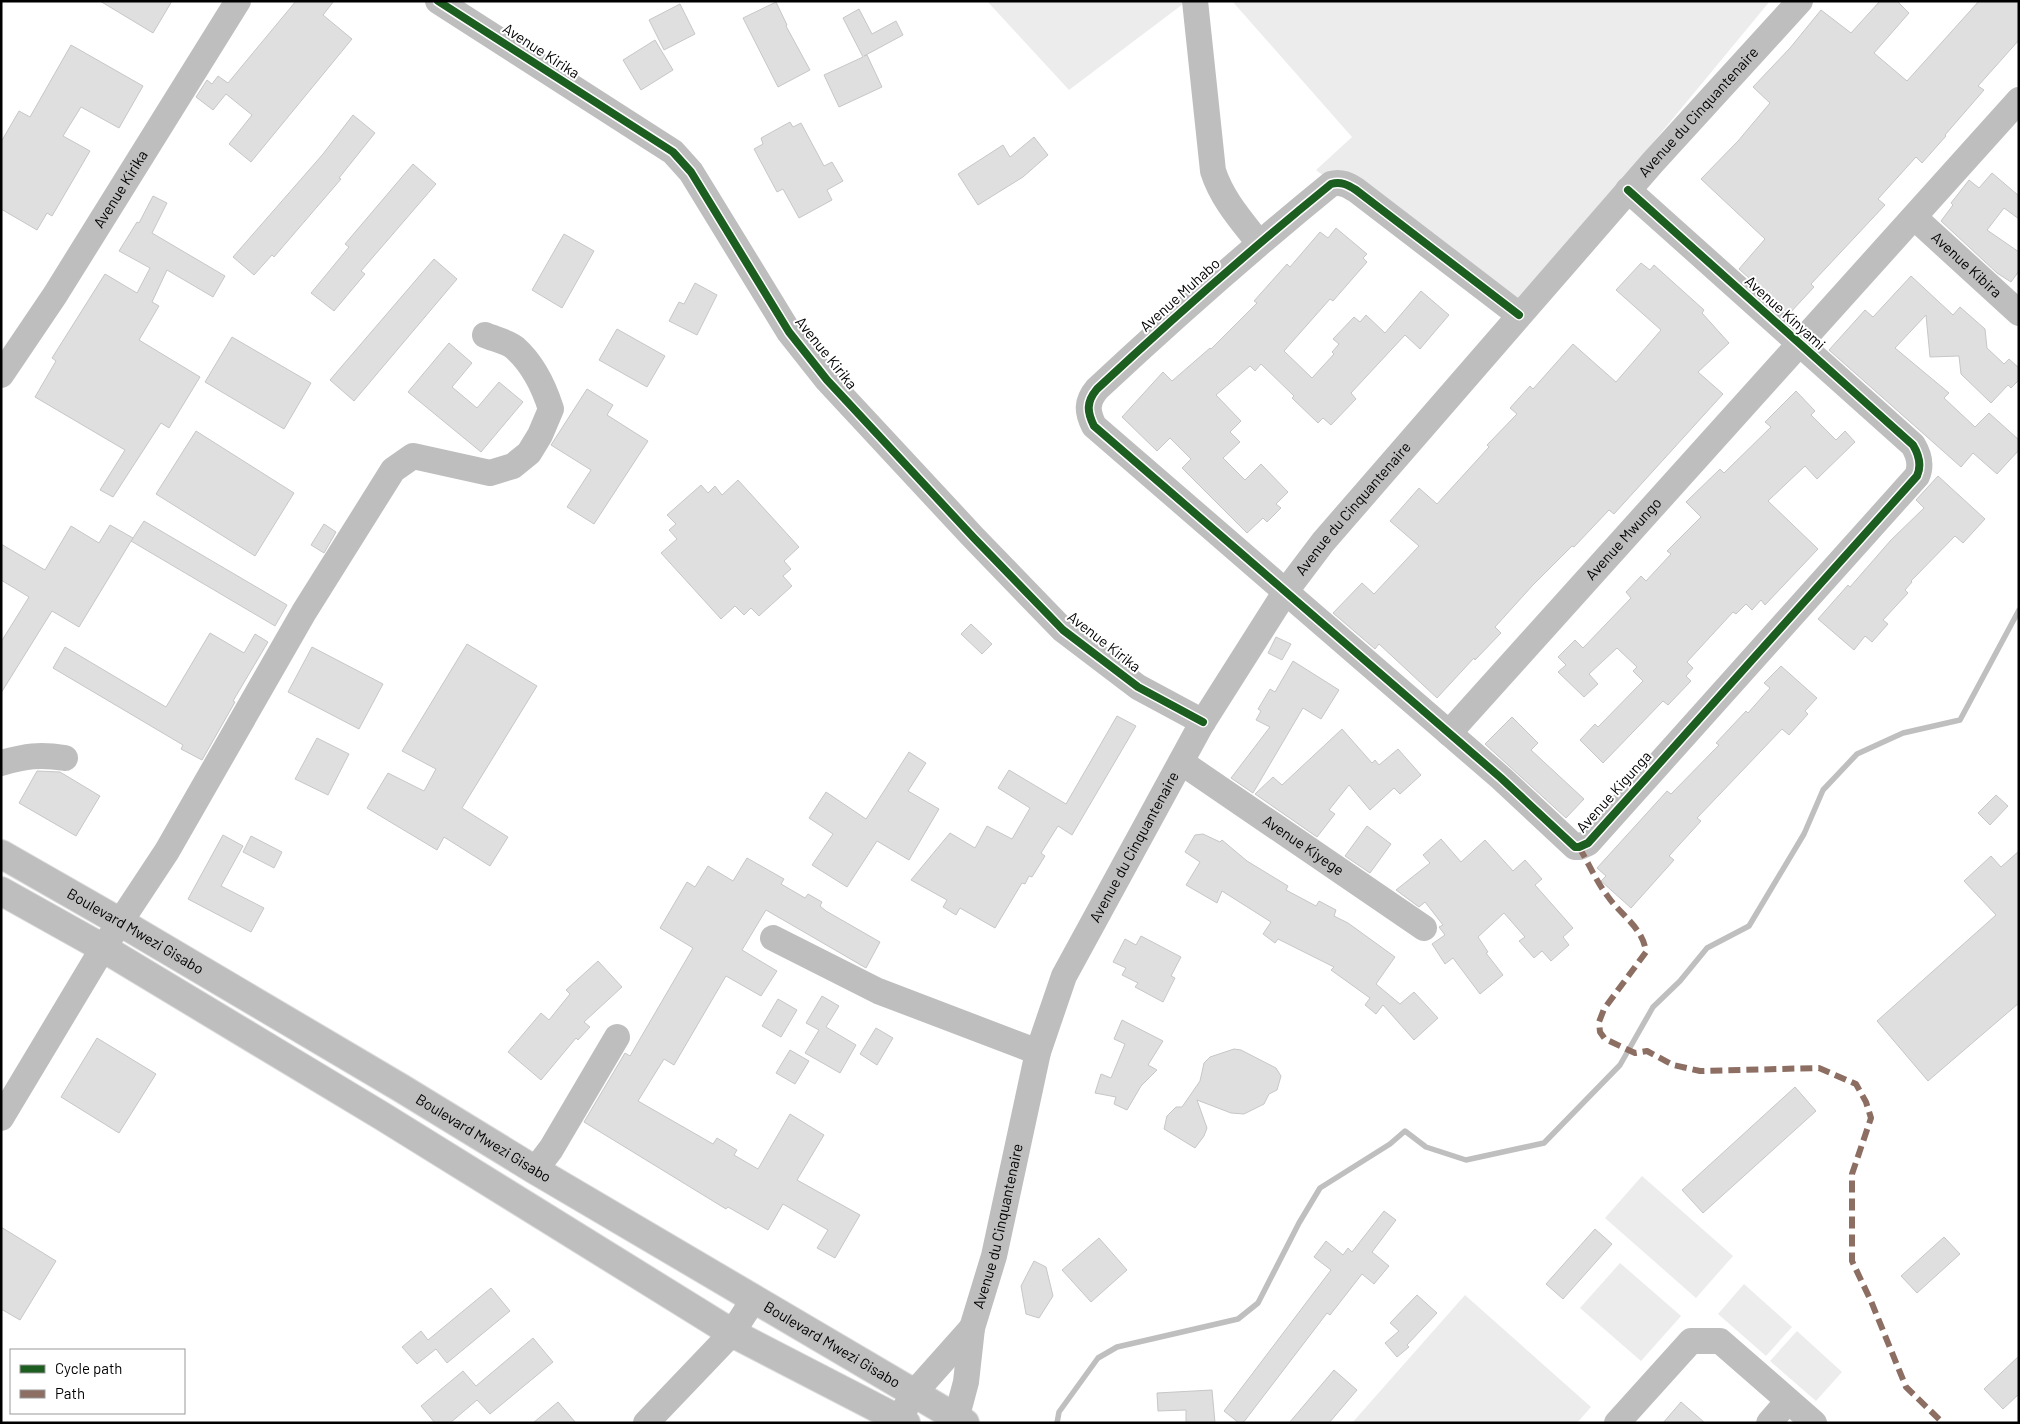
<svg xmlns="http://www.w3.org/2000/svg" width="2020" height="1424" font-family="Barlow,sans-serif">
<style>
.green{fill:#ececec}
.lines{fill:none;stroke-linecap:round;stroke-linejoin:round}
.stream{stroke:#bfbfbf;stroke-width:5.5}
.building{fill:#dfdfdf;stroke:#c7c7c7}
.major-casing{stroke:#dbdbdb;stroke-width:30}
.minor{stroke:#bebebe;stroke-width:26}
.major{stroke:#bebebe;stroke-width:28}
.quiet{stroke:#8d6e63;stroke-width:6;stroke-dasharray:12 6;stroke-linecap:butt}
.cycleway-casing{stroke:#fff;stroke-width:11}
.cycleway{stroke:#1b5e20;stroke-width:8}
.labels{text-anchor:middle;stroke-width:4;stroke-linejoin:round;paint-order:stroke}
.street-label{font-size:15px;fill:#000;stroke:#fff}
</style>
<rect width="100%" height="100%" fill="#fff"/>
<g class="green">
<polygon points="987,1 1187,1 1069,90"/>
<polygon points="1232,1 1770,1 1509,317 1316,170 1352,137"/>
<polygon points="1642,1176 1733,1256 1696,1298 1605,1218"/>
<polygon points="1620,1263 1681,1316 1641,1361 1580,1308"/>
<polygon points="1744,1284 1792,1327 1766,1356 1718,1314"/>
<polygon points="1465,1295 1591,1407 1577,1423 1352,1423"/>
<polygon points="1797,1331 1842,1372 1816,1401 1770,1361"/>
</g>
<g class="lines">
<polyline class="stream" points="1057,1423 1059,1412 1098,1358 1117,1347 1238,1319 1258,1303 1299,1223 1320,1188 1390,1144 1405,1131 1426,1147 1466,1160 1544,1143 1620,1065 1653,1007 1680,981 1707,948 1749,926 1804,834 1823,790 1857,754 1903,733 1960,720 2019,610"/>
</g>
<g class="building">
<polygon points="100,1 172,1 153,33"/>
<polygon points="296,1 334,1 323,15 352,39 251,162 229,144 252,115 226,94 213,110 196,97 207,80 212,84 218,76 228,83"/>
<polygon points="1880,1 1897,1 1909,13 1874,53 1907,81 1979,1 2019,1 2019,40 1978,86 1984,90 1945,135 1946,136 1922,163 1916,157 1878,199 1885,205 1811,284 1814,287 1789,314 1739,269 1765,239 1701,179 1738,141 1770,103 1753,87 1790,48 1821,10 1851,33"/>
<polygon points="776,2 787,25 786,26 810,70 778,87 743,18"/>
<polygon points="680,4 695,34 664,50 649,20"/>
<polygon points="859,9 872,34 896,21 903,35 864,56 867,55 882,87 839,107 824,75 863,57 843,18"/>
<polygon points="655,40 673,70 641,90 623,60"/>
<polygon points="71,45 143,86 119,128 81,107 63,136 90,151 52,216 47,213 37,230 1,209 1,142 19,111 30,117"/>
<polygon points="353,115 375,133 339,178 341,179 274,257 272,255 254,275 233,257 323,154"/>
<polygon points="790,122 793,127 801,123 824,166 832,162 843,181 827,190 832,200 799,218 783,189 777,192 754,149 763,144 761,138"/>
<polygon points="1034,137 1048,155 1023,177 978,205 958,174 1003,145 1010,157"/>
<polygon points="413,164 436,184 361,271 365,274 334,311 311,293 349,247 345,244"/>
<polygon points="1992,173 2019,196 2019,219 2004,208 1987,230 2019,252 2019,271 2011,282 1997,273 1941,221 1953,205 1951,203 1969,180 1979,188"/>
<polygon points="153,196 167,203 152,233 225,276 213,297 167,270 152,302 159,306 139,340 200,377 169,428 161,423 113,497 100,490 125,450 35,397 56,361 52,358 105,274 137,293 150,268 119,251 137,222 139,223"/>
<polygon points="1336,228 1367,254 1363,258 1367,262 1333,301 1330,299 1284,351 1312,378 1334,354 1332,352 1339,344 1333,339 1354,317 1360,322 1366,315 1385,333 1421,291 1449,315 1420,349 1405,335 1351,393 1356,399 1331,425 1323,418 1318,423 1292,398 1294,396 1261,364 1255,371 1250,366 1216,395 1241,421 1230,432 1240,442 1223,458 1245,480 1261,464 1288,492 1276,504 1281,508 1267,522 1263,518 1247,533 1182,468 1191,459 1170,438 1157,451 1122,417 1163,372 1172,381 1210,348 1211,349 1257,303 1254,301 1287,264 1290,267 1320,232 1328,238"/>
<polygon points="564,234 594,251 562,308 532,290"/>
<polygon points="434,259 457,279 354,401 330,380"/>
<polygon points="1641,263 1650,270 1654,265 1704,310 1702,313 1729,343 1698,372 1723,394 1614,514 1609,510 1574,547 1572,546 1533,585 1495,627 1501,633 1475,660 1474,658 1437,698 1379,644 1375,649 1333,613 1362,583 1374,594 1419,546 1390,521 1419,488 1437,504 1489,447 1487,445 1517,414 1510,408 1530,386 1533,389 1573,344 1616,382 1661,330 1616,290"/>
<polygon points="1911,276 1953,315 1960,307 1985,329 1987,348 2004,364 2009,359 2019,368 2019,380 2011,388 2008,385 1991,403 1961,374 1959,356 1930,357 1926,315 1895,348 1949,393 1944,398 1975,427 1989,413 2019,440 2019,450 1997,474 1973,453 1961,467 1829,350 1865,310 1873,317"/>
<polygon points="695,283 717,295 697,335 669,321 679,302 684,304"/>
<polygon points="617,329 665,356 647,387 599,360"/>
<polygon points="232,337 311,383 284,429 205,382"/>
<polygon points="449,343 472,363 452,387 477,408 499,382 523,402 481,452 408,392"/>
<polygon points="587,389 613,405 607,415 648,441 594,524 567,507 591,470 551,445"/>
<polygon points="1796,391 1815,411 1811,415 1836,440 1845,431 1855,442 1817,479 1805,466 1768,501 1818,549 1765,605 1761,600 1752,610 1746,604 1736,614 1733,612 1687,662 1693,668 1686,676 1691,681 1668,705 1663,701 1603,763 1580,740 1595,724 1598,727 1643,681 1633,671 1637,667 1617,648 1589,674 1598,684 1584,697 1558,672 1566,665 1558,657 1575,640 1583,648 1631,598 1626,592 1641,576 1646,581 1671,554 1667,551 1701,517 1686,502 1720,469 1724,473 1771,427 1765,422"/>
<polygon points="196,431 294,493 255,556 156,494"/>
<polygon points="1938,476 1985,519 1963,543 1955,536 1911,581 1912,582 1905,590 1908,593 1883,620 1888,624 1872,642 1865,636 1854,650 1818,619 1848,585 1850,587 1891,540 1924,508 1916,500"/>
<polygon points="738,480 799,547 784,561 791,569 783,576 792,586 759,616 751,608 744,615 735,606 721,619 661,553 677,539 669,530 676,524 667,515 701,485 708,493 715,486 722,495"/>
<polygon points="144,521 287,605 275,626 131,541"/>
<polygon points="324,524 336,532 324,553 311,545"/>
<polygon points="110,525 133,538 79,627 52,611 1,693 1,642 29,597 1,580 1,544 45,570 71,526 99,543"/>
<polygon points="971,624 992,644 982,654 961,634"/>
<polygon points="210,633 244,653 255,634 268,642 233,701 235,702 202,760 181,749 183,745 53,668 65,647 166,707"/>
<polygon points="1276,637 1291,644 1282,660 1268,653"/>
<polygon points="467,644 537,686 462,808 508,837 490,866 444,837 437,850 367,808 388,773 424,791 436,769 402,751"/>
<polygon points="312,647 383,684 359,729 288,692"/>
<polygon points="1293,661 1339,690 1321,719 1303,708 1253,793 1231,778 1270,727 1256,720 1261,711 1258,709 1270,689 1275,692"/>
<polygon points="1781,666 1817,698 1805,711 1808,714 1789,735 1782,729 1697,818 1701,821 1669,856 1674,860 1631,908 1601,881 1606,876 1597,868 1667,791 1671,794 1719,745 1716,743 1746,711 1748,713 1770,688 1764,683"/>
<polygon points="1117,716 1136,726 1072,835 1058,826 1041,853 1045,856 1032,877 1029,876 1025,884 1022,883 995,928 960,908 956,915 943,907 947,900 911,880 950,833 975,848 987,826 1012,839 1030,808 998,788 1009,770 1066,804"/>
<polygon points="1512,717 1538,743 1531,750 1584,799 1566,818 1485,744"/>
<polygon points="1342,729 1372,763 1375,760 1379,765 1398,749 1421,775 1400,794 1394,788 1370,810 1349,785 1329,810 1335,814 1317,837 1255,794 1273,777 1282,785"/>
<polygon points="317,738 349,754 328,795 295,779"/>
<polygon points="909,752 926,763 908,791 939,809 909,860 877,841 847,887 812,865 833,834 809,818 826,792 866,819"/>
<polygon points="37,771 60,772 100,796 76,836 19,803"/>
<polygon points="1996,795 2008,806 1990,825 1978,813"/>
<polygon points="1367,826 1391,844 1370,873 1345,856"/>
<polygon points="1203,834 1220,842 1222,840 1247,861 1288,886 1286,890 1316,906 1319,901 1336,910 1334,916 1348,923 1395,957 1376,984 1400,1004 1414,992 1438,1018 1414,1040 1383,1005 1376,1014 1365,1005 1370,998 1331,970 1334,967 1278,939 1275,943 1263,934 1271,922 1222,891 1217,903 1186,885 1200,862 1185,852 1195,835"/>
<polygon points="223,835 243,846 221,886 264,908 251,932 188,899"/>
<polygon points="251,836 282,852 274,868 243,852"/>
<polygon points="1441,839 1461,862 1485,840 1513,871 1525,860 1542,879 1535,885 1573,928 1563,937 1569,945 1551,961 1542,951 1534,958 1519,941 1525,937 1504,913 1478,937 1488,952 1486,953 1503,975 1480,994 1453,958 1445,964 1432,944 1445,935 1439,927 1443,925 1425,902 1419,907 1396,890 1430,863 1423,855"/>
<polygon points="2019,851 2019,1003 1928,1081 1877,1021 1996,915 1964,881 1991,856 2001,867"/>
<polygon points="747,858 784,879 781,884 805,898 808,894 822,902 820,906 826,911 880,942 866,968 766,910 742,950 777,971 761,996 726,976 674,1065 664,1059 638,1101 713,1144 717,1138 737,1150 734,1155 758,1169 790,1114 824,1135 797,1180 860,1215 835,1258 817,1248 828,1230 783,1204 768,1230 728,1207 726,1209 584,1122 625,1053 630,1056 693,948 660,928 687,882 695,887 708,866 733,881"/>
<polygon points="1141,936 1181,957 1171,976 1175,978 1163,1002 1135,987 1138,983 1122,975 1126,968 1113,962 1125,939 1136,945"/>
<polygon points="598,961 622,987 584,1022 590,1027 578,1040 576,1038 541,1080 508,1052 541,1013 549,1020 570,994 566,990"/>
<polygon points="822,996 839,1006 826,1027 856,1045 840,1073 805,1053 819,1030 806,1023"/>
<polygon points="778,999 797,1010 781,1037 762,1026"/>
<polygon points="1122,1020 1163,1041 1148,1065 1157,1070 1141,1086 1127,1110 1114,1104 1116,1097 1095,1093 1101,1074 1111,1078 1125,1044 1114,1039"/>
<polygon points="876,1028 893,1038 877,1065 860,1054"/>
<polygon points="97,1038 156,1074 119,1133 61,1097"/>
<polygon points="1234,1049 1241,1050 1276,1068 1281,1076 1277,1090 1269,1094 1264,1104 1244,1114 1231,1113 1197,1100 1207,1128 1204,1136 1195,1148 1164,1129 1167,1116 1176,1107 1182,1107 1200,1081 1204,1063 1210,1057"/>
<polygon points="790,1050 809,1061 795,1084 776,1073"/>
<polygon points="1795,1087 1816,1111 1703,1213 1682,1190"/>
<polygon points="1384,1211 1396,1220 1372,1252 1389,1266 1374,1284 1362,1274 1330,1315 1327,1313 1243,1423 1239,1423 1224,1411 1331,1270 1314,1257 1326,1241 1343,1255 1348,1248 1352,1252"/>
<polygon points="1,1227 56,1261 20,1320 1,1309"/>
<polygon points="1595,1229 1612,1244 1563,1299 1546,1284"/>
<polygon points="1944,1237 1960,1254 1917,1293 1901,1276"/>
<polygon points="1099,1238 1127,1270 1091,1302 1062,1270"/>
<polygon points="1034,1261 1046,1267 1053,1296 1039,1318 1026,1314 1021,1286"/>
<polygon points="491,1288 510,1311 447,1363 436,1349 417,1364 402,1347 421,1331 428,1340"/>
<polygon points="1417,1295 1437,1313 1407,1345 1409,1347 1397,1357 1385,1343 1399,1331 1390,1323"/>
<polygon points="533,1338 553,1362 490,1414 477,1400 450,1423 435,1423 421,1406 463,1371 476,1386"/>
<polygon points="2019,1356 2019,1394 2003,1409 1984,1389"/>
<polygon points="1334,1370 1357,1390 1329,1423 1289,1423"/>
<polygon points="1212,1390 1215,1423 1186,1423 1186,1410 1158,1411 1157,1393"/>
<polygon points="558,1402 576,1423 533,1423"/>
<polygon points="1681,1402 1705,1423 1663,1423"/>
</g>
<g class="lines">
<defs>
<g id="major">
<path id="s6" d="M1,854L120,922L401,1088L535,1170L965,1423"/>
<polyline points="1,891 103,948 382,1116 732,1333 906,1423"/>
</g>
</defs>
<use href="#major" class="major-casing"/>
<g class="minor">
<polyline points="438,1 673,152 691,172 789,332 827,380 973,537 1063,630 1138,687 1203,722"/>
<path d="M1195,1L1213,171C1222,199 1241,220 1259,243"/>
<path id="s1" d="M1914,217L2019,313"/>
<path d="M1519,315L1356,190C1348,185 1341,181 1331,184C1250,250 1173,318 1097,389C1086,402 1087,412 1094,426L1501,778L1575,847H1579L1588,843L1917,476C1922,465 1919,455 1913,445L1628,190"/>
<path id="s2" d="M1,375L55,295L238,1"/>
<path id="s3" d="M1449,733L2019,100"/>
<path id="s4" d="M1181,762L1424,928"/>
<path d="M1,763C26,756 39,754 65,758"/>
<polyline points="773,938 878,991 1038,1052"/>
<path d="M1,1118L103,948L167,851L304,612L393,470L413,456L490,473L513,466L529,453L540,435L551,409C544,387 533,364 515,348C508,342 494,339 485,335"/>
<polyline points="535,1170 551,1149 617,1037"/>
<polyline points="899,1418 915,1392 972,1328"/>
<polyline points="646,1423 732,1333 754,1299"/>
<path id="s5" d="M955,1423L966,1382L972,1328L994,1256L1038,1052L1064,976L1201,725L1286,591L1323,542L1653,162L1800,1"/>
<polyline points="1617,1423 1691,1341 1720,1341 1814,1423"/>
<polyline points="1769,1423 1788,1401"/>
</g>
<use href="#major" class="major"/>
<path class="quiet" d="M1579,847C1589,864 1597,883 1609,898C1622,916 1643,928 1646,952L1604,1009L1599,1022L1600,1032L1605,1039L1635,1053L1647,1051L1673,1065L1700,1071L1819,1068L1856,1084L1866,1102L1871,1118L1852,1174V1261L1871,1301L1906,1387L1943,1423"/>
<defs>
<g id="cycleway">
<polyline points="438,1 673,152 691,172 789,332 827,380 973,537 1063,630 1138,687 1203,722"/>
<path d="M1519,315L1356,190C1348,185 1341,181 1331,184C1250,250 1173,318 1097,389C1086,402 1087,412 1094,426L1501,778L1575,847H1579L1588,843L1917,476C1922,465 1919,455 1913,445L1628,190"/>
</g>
</defs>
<use href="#cycleway" class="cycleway-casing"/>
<use href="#cycleway" class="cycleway"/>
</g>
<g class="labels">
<g class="street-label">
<text transform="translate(541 51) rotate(33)" y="5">Avenue Kirika</text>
<text dy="5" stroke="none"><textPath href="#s5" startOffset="1538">Avenue du Cinquantenaire</textPath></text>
<text dy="5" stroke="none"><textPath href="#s2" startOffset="221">Avenue Kirika</textPath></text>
<text dy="5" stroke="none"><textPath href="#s1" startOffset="71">Avenue Kibira</textPath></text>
<text transform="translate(1180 295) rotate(-42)" y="5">Avenue Muhabo</text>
<text transform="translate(1785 313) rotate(42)" y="5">Avenue Kinyami</text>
<text transform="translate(826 353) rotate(51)" y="5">Avenue Kirika</text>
<text dy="5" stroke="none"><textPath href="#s5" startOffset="1012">Avenue du Cinquantenaire</textPath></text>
<text dy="5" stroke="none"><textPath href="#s3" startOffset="261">Avenue Mwungo</textPath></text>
<text transform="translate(1104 642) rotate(38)" y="5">Avenue Kirika</text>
<text transform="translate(1614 792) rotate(-48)" y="5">Avenue Kigunga</text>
<text dy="5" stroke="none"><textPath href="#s4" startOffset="148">Avenue Kiyege</textPath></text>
<text dy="5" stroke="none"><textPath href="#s5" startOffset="608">Avenue du Cinquantenaire</textPath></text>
<text dy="5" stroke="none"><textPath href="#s6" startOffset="155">Boulevard Mwezi Gisabo</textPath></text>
<text dy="5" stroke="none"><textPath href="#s6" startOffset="560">Boulevard Mwezi Gisabo</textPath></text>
<text dy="5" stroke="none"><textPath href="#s5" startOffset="202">Avenue du Cinquantenaire</textPath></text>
<text dy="5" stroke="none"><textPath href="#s6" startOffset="965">Boulevard Mwezi Gisabo</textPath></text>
</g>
</g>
<rect width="2020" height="1424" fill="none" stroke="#000000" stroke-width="5"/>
<rect x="10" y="1349" width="175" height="65" fill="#ffffff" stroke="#999999"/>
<rect x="20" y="1365" width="25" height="8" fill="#1b5e20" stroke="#999999"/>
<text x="55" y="1374" font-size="15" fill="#000000">Cycle path</text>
<rect x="20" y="1390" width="25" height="8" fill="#8d6e63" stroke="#999999"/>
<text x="55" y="1399" font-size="15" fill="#000000">Path</text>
</svg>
